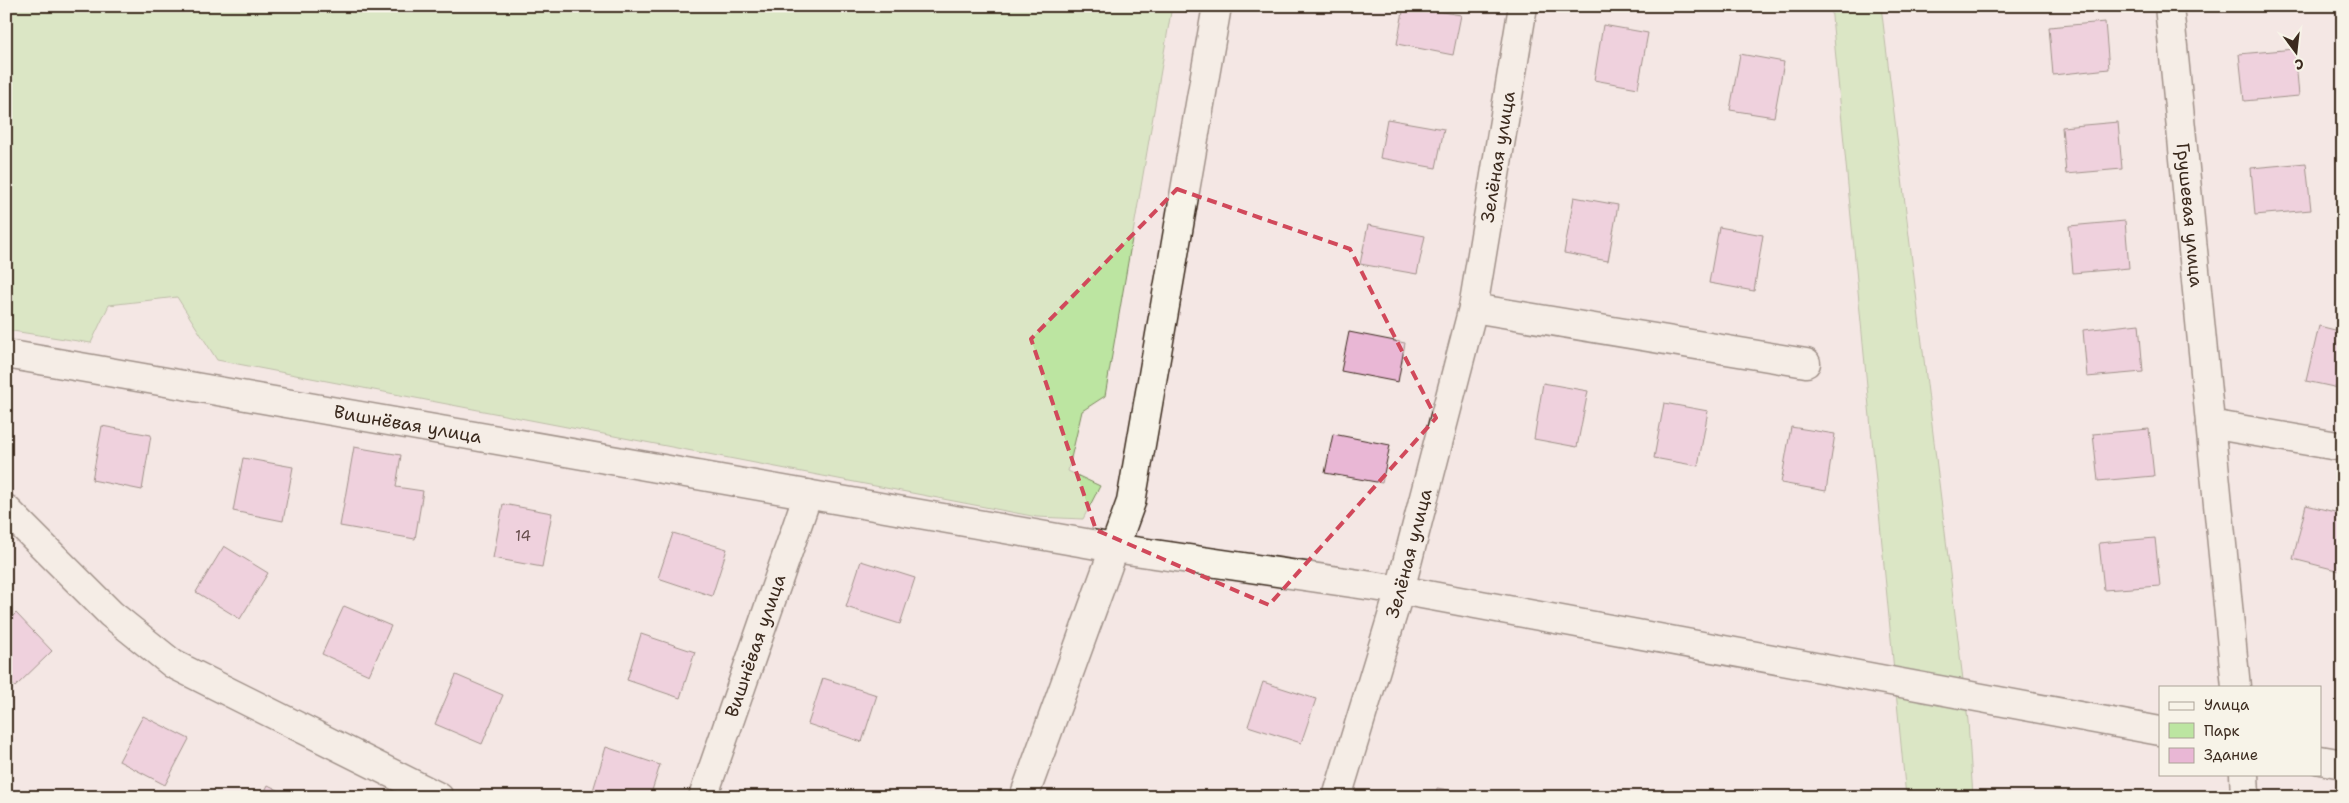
<svg xmlns="http://www.w3.org/2000/svg" width="2349" height="803" font-family="'Shantell Sans',sans-serif">
<style>
.green{fill:#bce5a1;stroke:#7c8860}
.building{fill:#e9b7d5;stroke:#3b2a1e}
.lines{fill:none;stroke-linecap:round;stroke-linejoin:round}
.minor-casing{stroke:#3b2a1e;stroke-width:31}
.minor{stroke:#f7f3e8;stroke-width:28}
.marked{fill:none;stroke:#d1495b;stroke-width:4;stroke-dasharray:10 6;stroke-linejoin:round}
.labels{text-anchor:middle;stroke-width:4;stroke-linejoin:round;paint-order:stroke}
.number-label{font-size:15px;fill:#664d4c}
.street-label{font-size:18px;fill:#3b2a1e;stroke:#f7f3e8}
</style>
<rect width="100%" height="100%" fill="#f4e7e4"/>
<filter id="ink" filterUnits="userSpaceOnUse"><feTurbulence type="fractalNoise" baseFrequency=".02" numOctaves="2"/><feDisplacementMap in="SourceGraphic" scale="10" xChannelSelector="R" yChannelSelector="G"/><feConvolveMatrix kernelMatrix="1 2 1 2 8 2 1 2 1" color-interpolation-filters="sRGB"/></filter>
<g filter="url(#ink)">
<g class="green">
<path d="M6,6H1172L1105,396L1082,411L1068,471L1100,486L1083,519L1037,517L217,360L177,297L109,305L91,343L6,330Z"/>
<path d="M1831,6H1881L1968,721L1973,797H1906Z"/>
</g>
<g class="building">
<path d="M1404,6L1461,15L1453,55L1397,44Z"/>
<path d="M2105,22L2109,69L2053,75L2049,27Z"/>
<path d="M1603,25L1648,33L1638,88L1594,80Z"/>
<path d="M2295,49L2299,96L2244,101L2239,54Z"/>
<path d="M1740,54L1784,62L1774,117L1730,110Z"/>
<path d="M1387,119L1444,129L1436,168L1380,158Z"/>
<path d="M2118,122L2122,169L2066,174L2062,127Z"/>
<path d="M2306,163L2311,210L2255,215L2251,168Z"/>
<path d="M1574,197L1618,205L1608,261L1564,253Z"/>
<path d="M2125,221L2129,268L2073,273L2069,226Z"/>
<path d="M1368,225L1425,236L1417,274L1360,264Z"/>
<path d="M1719,227L1763,235L1754,291L1709,283Z"/>
<path d="M2139,324L2143,372L2087,377L2083,330Z"/>
<path d="M2319,326L2343,332V389L2306,381Z"/>
<path d="M1349,332L1405,343L1398,382L1341,371Z"/>
<path d="M1543,383L1588,391L1577,447L1534,439Z"/>
<path d="M1664,403L1708,411L1698,466L1654,458Z"/>
<path d="M102,426L151,435L142,490L92,480Z"/>
<path d="M1791,427L1835,434L1826,491L1781,483Z"/>
<path d="M2149,429L2154,476L2098,481L2093,434Z"/>
<path d="M1333,434L1390,445L1382,483L1325,473Z"/>
<path d="M354,447L401,455L396,487L423,491L415,539L340,526Z"/>
<path d="M243,458L293,467L283,521L233,511Z"/>
<path d="M503,504L552,513L542,567L493,558Z"/>
<path d="M2306,505L2343,514V561L2340,571L2293,559Z"/>
<path d="M673,533L727,549L712,596L658,578Z"/>
<path d="M2155,538L2160,586L2104,590L2099,543Z"/>
<path d="M224,546L268,573L240,619L196,592Z"/>
<path d="M861,561L915,578L900,624L846,607Z"/>
<path d="M344,606L391,626L369,675L322,654Z"/>
<path d="M16,613L52,651L15,687L6,678V623Z"/>
<path d="M641,634L695,652L680,698L627,680Z"/>
<path d="M456,675L503,695L482,744L435,724Z"/>
<path d="M823,678L877,695L862,742L808,724Z"/>
<path d="M1263,682L1316,699L1301,743L1248,726Z"/>
<path d="M143,716L189,739L165,785L119,761Z"/>
<path d="M606,747L660,765L650,797H601L592,794Z"/>
<path d="M268,785L292,797H262Z"/>
<path d="M1437,788L1482,796L1436,797Z"/>
</g>
<g class="lines">
<defs>
<g id="minor">
<path id="s1" d="M2169,6L2236,687"/>
<path d="M1473,308L1806,363"/>
<path id="s2" d="M6,354L1114,548L1400,590L2160,731"/>
<path d="M2210,424L2343,447"/>
<path d="M6,509L111,614L173,664L439,797"/>
<path d="M2320,760L2343,764"/>
<path d="M2244,774L2245,797"/>
<path id="s3" d="M703,797L808,494"/>
<path d="M1024,797L1131,502L1217,6"/>
<path id="s4" d="M1337,797L1400,590L1473,308L1523,6"/>
</g>
</defs>
<use href="#minor" class="minor-casing"/>
<use href="#minor" class="minor"/>
</g>
</g>
<path d="M0 0H2349V803H0ZM1177,189L1350,249L1436,418L1269,605L1096,530L1031,339Z" fill="#f4e7e4" fill-opacity=".55" fill-rule="evenodd"/>
<path class="marked" d="M1177,189L1350,249L1436,418L1269,605L1096,530L1031,339Z"/>
<g class="labels">
<g class="number-label">
<text x="523" y="541">14</text>
</g>
<g class="street-label">
<text dy="6" stroke="none"><textPath href="#s4" startOffset="661">Зелёная улица</textPath></text>
<text dy="6" stroke="none"><textPath href="#s1" startOffset="210">Грушевая улица</textPath></text>
<text dy="6" stroke="none"><textPath href="#s2" startOffset="408">Вишнёвая улица</textPath></text>
<text dy="6" stroke="none"><textPath href="#s4" startOffset="254">Зелёная улица</textPath></text>
<text dy="6" stroke="none"><textPath href="#s3" startOffset="160">Вишнёвая улица</textPath></text>
</g>
</g>
<rect width="2349" height="803" fill="none" stroke="#f7f3e8" stroke-width="25"/>
<rect x="12" y="12" width="2324" height="778" fill="none" stroke="#3b2a1e" stroke-width="2" filter="url(#ink)"/>
<rect x="2159" y="686" width="162" height="90" fill="#f7f3e8" stroke="#aca397"/>
<rect x="2169" y="702" width="25" height="8" fill="#f7f3e8" stroke="#aca397"/>
<text x="2204" y="710" font-size="15" fill="#3b2a1e">Улица</text>
<rect x="2169" y="723" width="25" height="15" fill="#bce5a1" stroke="#aca397"/>
<text x="2204" y="736" font-size="15" fill="#3b2a1e">Парк</text>
<rect x="2169" y="748" width="25" height="15" fill="#e9b7d5" stroke="#aca397"/>
<text x="2204" y="760" font-size="15" fill="#3b2a1e">Здание</text>
<g transform="translate(2296 52) rotate(165)" stroke="#f7f3e8" stroke-width="4" paint-order="stroke">
<path d="M0-4L9 19L0 12L-9 19Z" fill="#3b2a1e"/>
<text y="-8" font-size="14" font-weight="bold" text-anchor="middle" fill="#3b2a1e">С</text>
</g>
</svg>
